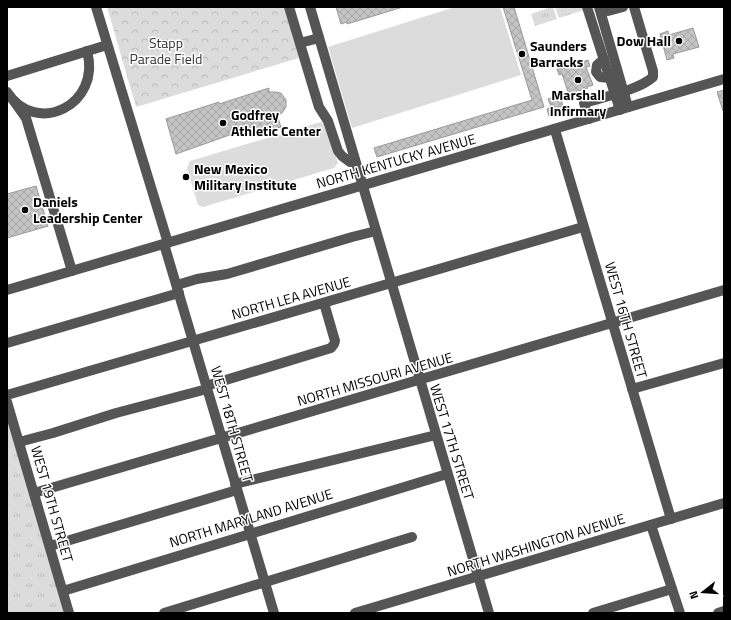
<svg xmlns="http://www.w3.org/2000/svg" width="731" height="620" font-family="'Titillium Web',sans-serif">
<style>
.grass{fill:url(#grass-tufts)}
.forest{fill:url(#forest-crowns)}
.pitch{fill:#dcdcdc}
.building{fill:url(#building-cross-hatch);stroke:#999}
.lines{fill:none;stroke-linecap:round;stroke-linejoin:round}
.minor{stroke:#555;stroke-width:10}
.poi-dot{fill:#000;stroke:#fff;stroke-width:1.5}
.labels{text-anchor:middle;stroke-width:3;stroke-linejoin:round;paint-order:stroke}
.poi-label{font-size:14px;font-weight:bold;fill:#000;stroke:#fff;text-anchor:start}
.park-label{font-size:14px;fill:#333;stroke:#fff}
.street-label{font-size:14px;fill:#000;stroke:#fff}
</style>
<defs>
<pattern id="grass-tufts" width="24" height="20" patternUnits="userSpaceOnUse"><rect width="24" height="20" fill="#dcdcdc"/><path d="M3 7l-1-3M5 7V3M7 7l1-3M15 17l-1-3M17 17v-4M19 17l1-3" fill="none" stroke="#bbb"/></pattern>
<pattern id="forest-crowns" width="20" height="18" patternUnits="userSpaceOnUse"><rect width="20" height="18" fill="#dcdcdc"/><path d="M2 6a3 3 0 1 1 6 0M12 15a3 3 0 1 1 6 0" fill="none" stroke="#bbb"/></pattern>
<pattern id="building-cross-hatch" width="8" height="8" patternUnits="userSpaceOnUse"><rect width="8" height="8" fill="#c4c4c4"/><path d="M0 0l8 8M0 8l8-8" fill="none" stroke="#a7a7a7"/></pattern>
</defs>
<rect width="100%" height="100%" fill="#fff"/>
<g class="grass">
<path d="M551,7H553L557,19L535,26L531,14Z"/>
<path d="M555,7H583L584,10L559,18Z"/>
<path d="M7,402L69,613H7Z"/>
</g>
<path class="forest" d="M107,7H284L299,58L136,107Z"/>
<g class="pitch">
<path d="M455,7H500L521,75L352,128L328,47Z"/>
<path d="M321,122L326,125L338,163L334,168L203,207L198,205L187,168L190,161Z"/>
</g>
<g class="building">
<path d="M336,7H403L347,24V22L341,24Z"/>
<path d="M503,7H514L544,107L377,157L374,148L532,100Z"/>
<path d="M693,28L699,47L673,54L674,58L667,60L660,34L668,31L669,35Z"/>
<path d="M578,60L579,63L588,60L590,66L586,67L593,85L587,87L588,88L574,92L573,91L568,92L562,74L559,75L557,69L567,66L566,64Z"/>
<path d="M269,88V92H275L281,93L286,100V107L282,113L277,115L281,127L258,134L255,126L176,154L166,119L219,102V104Z"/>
<path d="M724,90V110L723,111L717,92Z"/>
<path d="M560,96L563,106L551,109L553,115L549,116L547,109L551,107L548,99Z"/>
<path d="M36,186L48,226L7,238V194Z"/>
</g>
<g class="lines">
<g class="minor">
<path d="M96,7L168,243"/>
<path d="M289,7L319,107L328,121L338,151L342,156L350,162L355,161"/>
<path d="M310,7L489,613"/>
<path d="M587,7L620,110"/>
<path d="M599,7L628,107"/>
<path d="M607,7L608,11L623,7"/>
<path d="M300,43L319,38"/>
<path d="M604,59L597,65L596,72L600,77L610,78"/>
<path d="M7,76L107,45"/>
<path d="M7,92C36,137 102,105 87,51"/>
<path d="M14,101L26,118L72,271"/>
<path d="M589,119L584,103C603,97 639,90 653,77V71L634,7"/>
<path d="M555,130L671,519"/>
<path d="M164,244L274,613"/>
<path d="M177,285L197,279L227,274L352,237L376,231"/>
<path d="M7,290L724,79"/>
<path d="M7,343L179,293"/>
<path d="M206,386L331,348L334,344L335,341L324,303"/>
<path d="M632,389L724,363"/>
<path d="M7,395L583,227"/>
<path d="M7,402L69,613"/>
<path d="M19,442L53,433L116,413L207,389"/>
<path d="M235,484L436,435"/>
<path d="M34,493L724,290"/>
<path d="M651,525L680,613"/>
<path d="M50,546L237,490"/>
<path d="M63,591L447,474"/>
<path d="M164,613L412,537"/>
<path d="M355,613L724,503"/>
<path d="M593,613L672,589"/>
<path d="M718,613L724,611"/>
</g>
</g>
<g class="poi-dot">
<circle cx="679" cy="41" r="4"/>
<circle cx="522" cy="54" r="4"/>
<circle cx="578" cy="80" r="4"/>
<circle cx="223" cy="123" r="4"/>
<circle cx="186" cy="177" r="4"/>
<circle cx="25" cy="210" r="4"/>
</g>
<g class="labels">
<g class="poi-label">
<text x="671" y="46" text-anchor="end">Dow Hall</text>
<text x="530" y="51">Saunders<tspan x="530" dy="16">Barracks</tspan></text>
<text x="578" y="100" text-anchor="middle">Marshall<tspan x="578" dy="16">Infirmary</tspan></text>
<text x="231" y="120">Godfrey<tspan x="231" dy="16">Athletic Center</tspan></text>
<text x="194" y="174">New Mexico<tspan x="194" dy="16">Military Institute</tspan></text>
<text x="33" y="207">Daniels<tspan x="33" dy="16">Leadership Center</tspan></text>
</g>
<g class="park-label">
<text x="166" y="48">Stapp<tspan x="166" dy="16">Parade Field</tspan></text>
</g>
<g class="street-label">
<text transform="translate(396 161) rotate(-16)" y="5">NORTH KENTUCKY AVENUE</text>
<text transform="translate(291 298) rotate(-16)" y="5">NORTH LEA AVENUE</text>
<text transform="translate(626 320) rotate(74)" y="5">WEST 16TH STREET</text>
<text transform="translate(375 379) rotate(-16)" y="5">NORTH MISSOURI AVENUE</text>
<text transform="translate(232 424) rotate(74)" y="5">WEST 18TH STREET</text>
<text transform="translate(452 442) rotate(73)" y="5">WEST 17TH STREET</text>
<text transform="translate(52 504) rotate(74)" y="5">WEST 19TH STREET</text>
<text transform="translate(251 518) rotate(-17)" y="5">NORTH MARYLAND AVENUE</text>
<text transform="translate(536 545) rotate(-17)" y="5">NORTH WASHINGTON AVENUE</text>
</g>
</g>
<rect width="731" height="620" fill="none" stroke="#000000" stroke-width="16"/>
<g transform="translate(703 592) rotate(253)" stroke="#ffffff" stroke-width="3" paint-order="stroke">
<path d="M0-3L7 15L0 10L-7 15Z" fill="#000000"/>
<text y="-6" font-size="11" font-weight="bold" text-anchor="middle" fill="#000000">N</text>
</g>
</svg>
